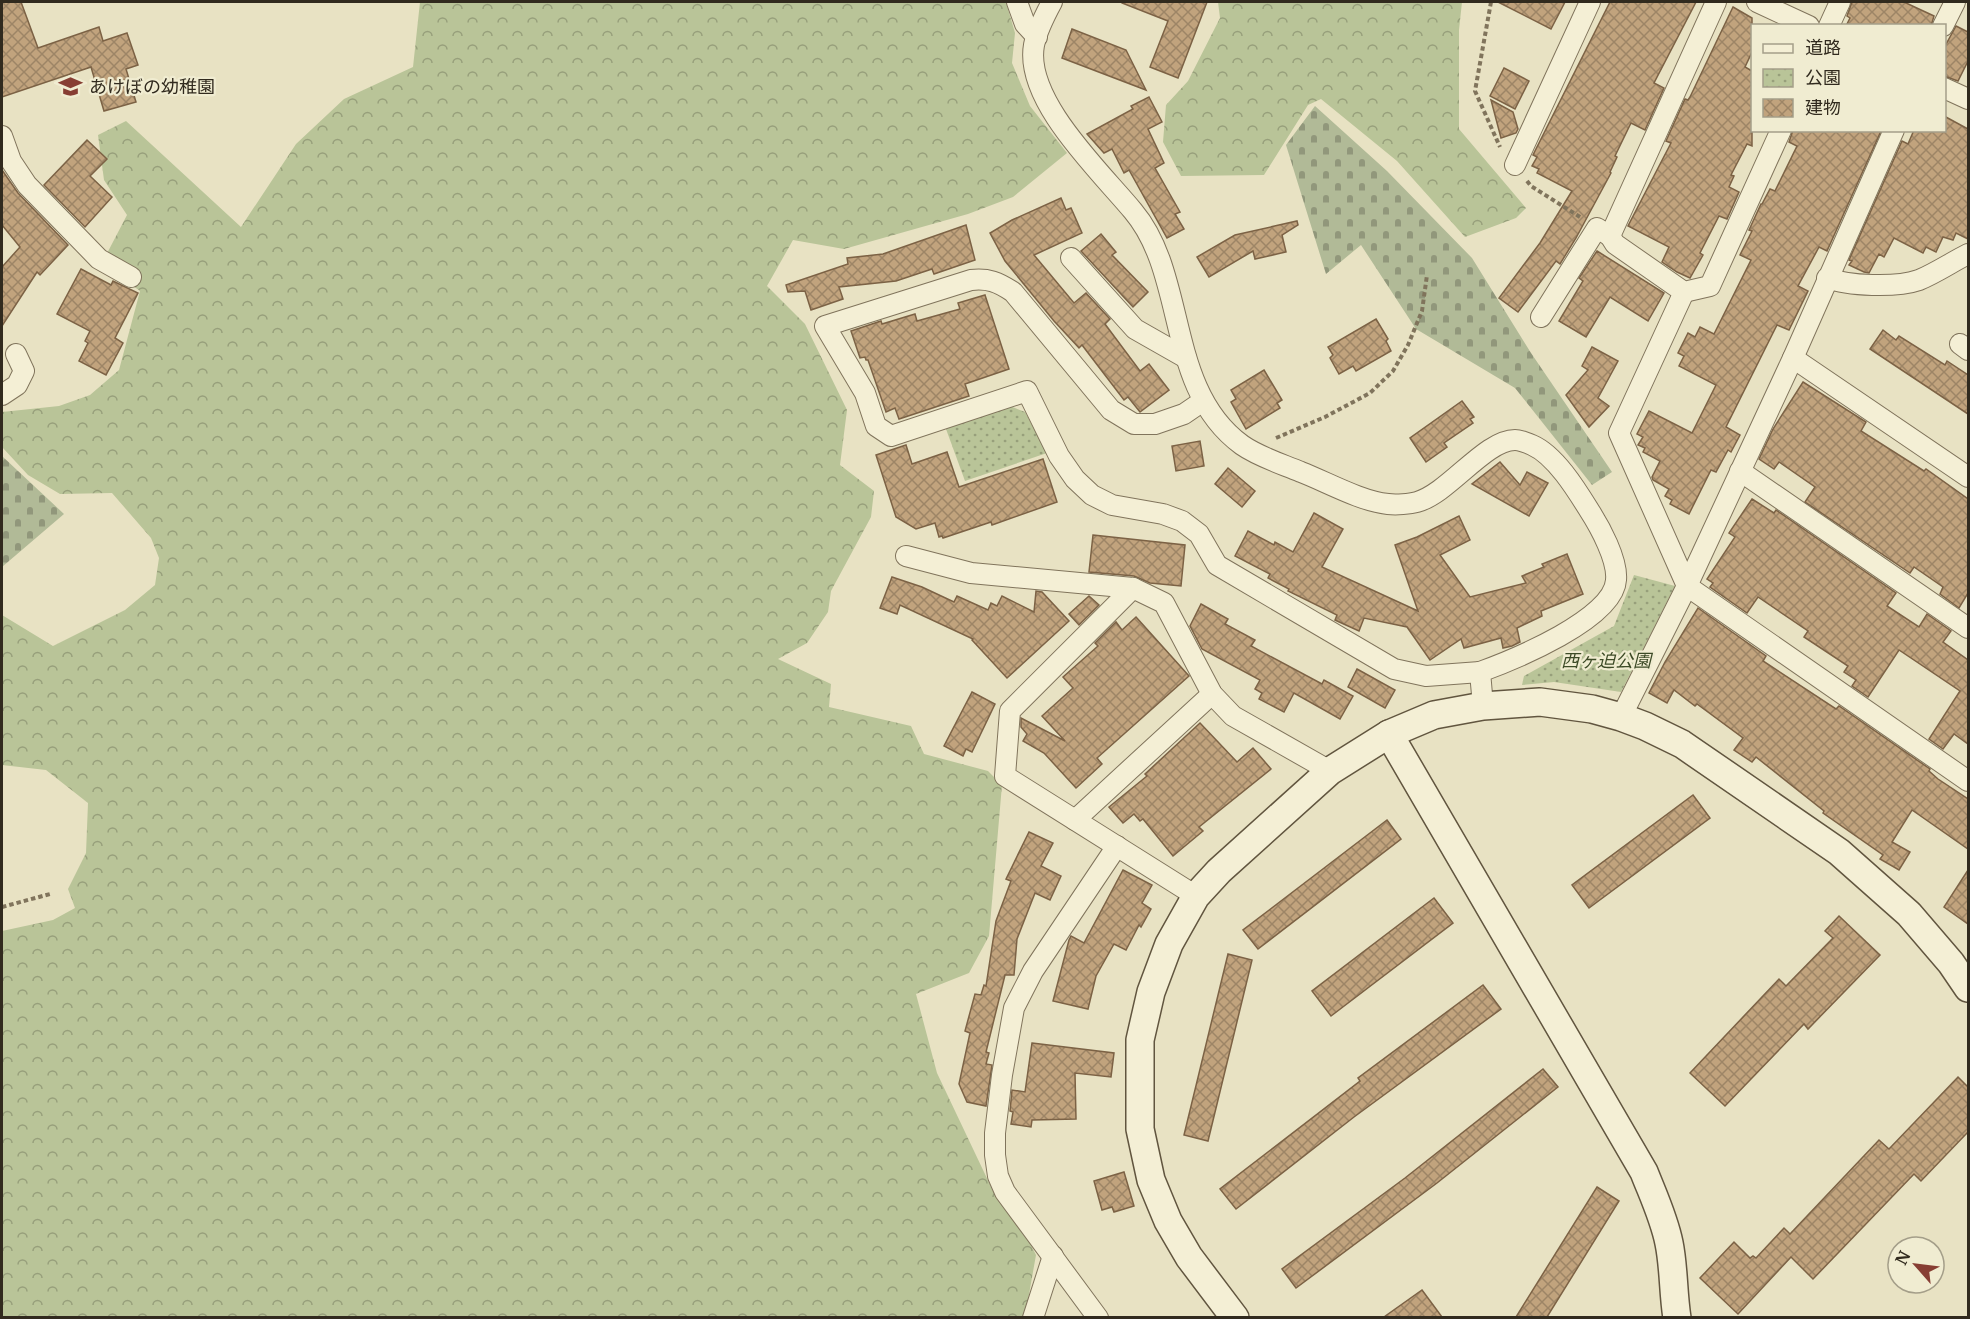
<svg xmlns="http://www.w3.org/2000/svg" width="1970" height="1319" font-family="Merriweather,'Noto Sans JP',serif">
<style>
.forest{fill:url(#forest-crowns)}
.cemetery{fill:url(#cemetery-stones)}
.park{fill:url(#park-dots)}
.building{fill:url(#building-cross-hatch);stroke:#7c6245;stroke-width:1.5}
.lines{fill:none;stroke-linecap:round;stroke-linejoin:round}
.street-casing{stroke:#80745c;stroke-width:22}
.secondary-casing{stroke:#61553f;stroke-width:30}
.path{stroke:#80745c;stroke-width:4;stroke-dasharray:4.5 3;stroke-linecap:butt}
.street{stroke:#f4efd5;stroke-width:20}
.secondary{stroke:#f4efd5;stroke-width:27}
.labels{text-anchor:middle;stroke-width:4.5;stroke-linejoin:round;paint-order:stroke}
.poi-label{font-size:18px;fill:#312a1e;stroke:#f0ecd1;text-anchor:start}
.park-label{font-size:18px;font-style:italic;fill:#3d4b27;stroke:#f0ecd1}
</style>
<defs>
<pattern id="forest-crowns" width="20" height="18" patternUnits="userSpaceOnUse" patternTransform="scale(1.5)"><rect width="20" height="18" fill="#b9c498"/><path d="M2 6a3 3 0 1 1 6 0M12 15a3 3 0 1 1 6 0" fill="none" stroke="#979f7b"/></pattern>
<pattern id="cemetery-stones" width="16" height="16" patternUnits="userSpaceOnUse" patternTransform="scale(1.5)"><rect width="16" height="16" fill="#b1ba97"/><path d="M2 7V4a2 2 0 0 1 4 0v3zM10 15v-3a2 2 0 0 1 4 0v3z" fill="#91977b"/></pattern>
<pattern id="park-dots" width="8" height="8" patternUnits="userSpaceOnUse" patternTransform="scale(1.5)"><rect width="8" height="8" fill="#b9c498"/><path d="M2 2h.1M6 6h.1" fill="none" stroke="#979f7b" stroke-width="1.8" stroke-linecap="round"/></pattern>
<pattern id="building-cross-hatch" width="8" height="8" patternUnits="userSpaceOnUse" patternTransform="scale(1.5)"><rect width="8" height="8" fill="#c1a37d"/><path d="M0 0l8 8M0 8l8-8" fill="none" stroke="#9d8566"/></pattern>
</defs>
<rect width="100%" height="100%" fill="#e8e2c3"/>
<g class="forest">
<path d="M420,2H1006L1015,33L1012,63L1030,106L1067,153L1013,197L968,214L844,249L793,240L767,286L805,324L847,410L840,465L874,491L871,517L831,591L828,612L807,643L778,659L831,684L829,707L911,726L924,754L988,771L1002,785L989,936L969,973L916,994L937,1073L993,1191L1029,1241L1036,1255L1025,1317H2V931L53,920L75,908L68,889L86,853L88,803L46,770L2,765V615L53,646L125,610L155,585L159,558L151,538L112,493L60,494L28,475L2,447V412L59,406L90,395L119,370L140,291L102,263L127,215L104,180L98,135L126,121L241,227L296,144L344,99L413,67Z"/>
<path d="M1218,2H1462L1459,30V129L1526,208L1516,218L1465,237L1397,161L1321,99L1308,105L1264,175L1181,176L1163,142L1166,105L1188,81L1220,18Z"/>
</g>
<g class="cemetery">
<path d="M1315,106L1387,171L1472,258L1531,353L1612,472L1592,485L1515,388L1416,329L1361,245L1326,274L1286,145Z"/>
<path d="M2,456L64,514L2,567Z"/>
</g>
<g class="park">
<path d="M1010,406L1025,412L1047,453L965,481L946,429Z"/>
<path d="M1634,575L1675,586L1621,692L1554,682L1522,685L1524,676L1614,626Z"/>
</g>
<g class="building">
<path d="M2,2H21L38,48L99,27L103,41L127,33L138,65L126,69L136,102L104,111L91,67L2,97Z"/>
<path d="M1122,2H1207L1178,78L1150,67L1168,21L1122,3Z"/>
<path d="M1498,2H1565L1551,29Z"/>
<path d="M1610,2H1696L1654,83L1664,88L1645,130L1631,123L1615,156L1617,157L1610,172L1611,173L1576,238L1560,264L1556,261L1518,312L1499,298L1540,243L1572,191L1537,173L1539,169L1532,166L1537,157L1533,155Z"/>
<path d="M1852,2H1904L1934,16L1931,26H1846L1850,18L1847,16Z"/>
<path d="M1733,7L1752,18V52L1745,67L1752,71V146L1747,144L1731,175L1734,176L1729,187L1739,192L1727,219L1719,216L1700,253L1703,255L1690,278L1677,272L1662,262L1669,247L1628,226L1671,143L1666,141L1685,99L1688,100L1690,97Z"/>
<path d="M1956,26L1968,32V61L1958,81L1944,76V48Z"/>
<path d="M1072,29L1126,50L1146,90L1062,58Z"/>
<path d="M1504,68L1529,81L1515,109L1490,96Z"/>
<path d="M1149,97L1162,122L1148,129L1164,163L1155,168L1180,212L1175,214L1184,229L1167,238L1129,170L1124,173L1112,149L1104,153L1087,134L1133,109L1131,106Z"/>
<path d="M1491,100L1513,112L1518,129L1516,133L1501,138Z"/>
<path d="M1944,116L1968,129V239L1956,233L1953,240L1943,237L1936,252L1926,247L1923,253L1894,238L1884,257L1879,254L1869,273L1864,272L1849,265L1852,261L1849,260L1902,141L1908,144L1914,130H1944Z"/>
<path d="M1793,130L1881,131L1827,251L1819,247L1798,286L1808,291L1789,330L1777,325L1726,427L1740,435L1731,452L1728,450L1716,472L1711,470L1689,514L1670,504L1672,500L1665,496L1669,489L1653,480L1652,477L1660,461L1643,452L1645,448L1638,445L1643,437L1637,434L1649,411L1692,433L1716,385L1679,366L1684,356L1678,353L1688,333L1695,337L1700,327L1714,334L1751,260L1740,255L1752,231L1749,230L1761,204H1762L1770,189L1775,191L1797,146L1789,142Z"/>
<path d="M87,140L107,159L90,176L112,197L85,227L44,185Z"/>
<path d="M2,170L18,193L68,245L40,275L37,272L2,326V267L20,247L2,225Z"/>
<path d="M1061,198L1066,210L1071,208L1082,233L1034,255L1074,303L1086,293L1110,319L1105,324L1140,371L1149,364L1169,390L1140,412L1128,397L1124,400L1082,345L1079,348L1054,321L1005,261L990,233L1012,220Z"/>
<path d="M1297,221L1298,225L1282,235L1286,252L1255,259L1253,251L1209,277L1197,257L1235,235Z"/>
<path d="M966,225L975,260L934,274L932,269L896,281L839,287L843,299L811,310L805,291L788,292L786,285L848,264L847,258L883,254Z"/>
<path d="M1101,234L1116,252L1112,255L1148,292L1133,307L1081,251Z"/>
<path d="M1597,251L1664,293L1648,321L1610,297L1586,337L1559,321L1583,281L1579,278Z"/>
<path d="M81,269L111,285L113,281L138,293L115,338L123,343L106,375L79,361L88,343L85,341L90,331L57,314Z"/>
<path d="M985,295L1009,369L965,384L969,396L899,419L895,408L886,412L868,360H866L865,357L860,358L851,331L881,321L882,324L915,314L917,321L960,309L958,303Z"/>
<path d="M1376,319L1388,339L1386,341L1391,351L1356,371L1353,366L1339,374L1330,358L1333,355L1328,347Z"/>
<path d="M1883,330L1896,340L1899,336L1945,365L1947,361L1968,375V414L1870,349Z"/>
<path d="M1592,347L1618,361L1598,398L1609,406L1589,427L1566,395L1588,370L1582,366Z"/>
<path d="M1264,370L1282,400L1277,403L1280,408L1246,429L1231,402L1236,399L1231,390Z"/>
<path d="M1803,382L1866,422L1861,431L1924,471L1926,469L1968,499V593L1959,608L1940,594L1943,587L1914,567L1910,573L1805,502L1815,487L1779,462L1774,469L1759,459L1773,429Z"/>
<path d="M1462,401L1474,417L1470,419L1473,423L1444,443L1447,447L1426,462L1410,438Z"/>
<path d="M1200,441L1204,466L1176,471L1172,446Z"/>
<path d="M906,445L912,464L947,452L959,487L1043,459L1057,502L992,525L991,522L943,538L942,536L939,537L935,523L916,529L896,517L876,455Z"/>
<path d="M1500,462L1520,485L1527,472L1548,483L1529,516L1472,484Z"/>
<path d="M1228,468L1255,491L1242,507L1215,484Z"/>
<path d="M1752,499L1774,513L1776,510L1896,593L1887,606L1919,627L1927,614L1951,631L1943,642L1968,660V744L1954,734L1943,749L1929,739L1960,691L1899,650L1868,697L1852,686L1856,680L1844,672L1848,666L1804,637L1808,631L1758,597L1747,613L1710,587L1713,583L1707,579L1735,537L1729,533Z"/>
<path d="M1314,513L1343,529L1322,567L1418,611L1395,545L1417,537L1459,516L1470,540L1440,555L1470,597L1526,583L1522,576L1544,567L1542,564L1567,554L1583,594L1541,611L1542,616L1517,628L1520,642L1512,646L1503,648L1501,638L1464,648L1461,639L1430,660L1407,627L1364,618L1359,631L1335,620L1337,615L1288,591L1289,589L1268,578L1270,574L1235,556L1248,531L1274,545L1275,542L1293,552Z"/>
<path d="M1093,535L1185,545L1181,586L1150,583L1134,576L1089,572Z"/>
<path d="M892,577L922,587L954,602L957,596L988,610L991,603L997,606L1002,596L1034,612L1036,591L1042,592L1069,621L1007,678L972,640L973,639L900,605L897,614L880,608Z"/>
<path d="M1089,596L1099,605L1079,625L1069,614Z"/>
<path d="M1201,604L1228,619L1225,624L1255,640L1251,646L1322,684L1324,680L1353,696L1340,719L1294,693L1284,712L1259,699L1262,693L1255,689L1260,680L1202,649L1190,626Z"/>
<path d="M1698,608L1766,656L1763,661L1836,709L1839,706L1930,769L1929,771L1938,779L1968,799V849L1912,810L1892,842L1910,852L1899,870L1880,859L1883,855L1823,813L1824,811L1756,757L1752,762L1734,750L1743,738L1697,704L1695,706L1674,690L1667,703L1649,693L1665,662Z"/>
<path d="M1136,617L1189,676L1097,758L1102,764L1076,788L1044,753L1023,741L1027,734L1021,727V718L1065,741L1042,716L1073,688L1063,677L1098,646L1095,643L1116,622L1122,630Z"/>
<path d="M1357,669L1395,690L1385,708L1348,687Z"/>
<path d="M972,692L995,704L972,752L966,749L963,756L944,746Z"/>
<path d="M1200,723L1237,762L1253,748L1271,769L1199,827L1203,831L1173,856L1143,819L1140,821L1134,814L1123,823L1109,807L1147,776L1145,774Z"/>
<path d="M1693,795L1710,818L1589,908L1572,885Z"/>
<path d="M1387,820L1401,839L1258,949L1243,930Z"/>
<path d="M1029,832L1053,843L1041,866L1061,876L1050,900L1035,893L1017,939L1014,975H1005L986,1052L989,1053L986,1064L992,1065L986,1106L967,1102L959,1084L970,1033L965,1031L975,994L981,995L984,985L986,986L996,921L1011,881L1006,879Z"/>
<path d="M1123,870L1152,885L1142,903L1151,909L1141,927L1139,925L1126,950L1114,944L1096,976L1088,1009L1053,1001L1069,940L1071,936L1084,943Z"/>
<path d="M1968,870V924L1944,907Z"/>
<path d="M1434,898L1453,923L1331,1016L1312,991Z"/>
<path d="M1839,916L1880,955L1808,1029L1804,1024L1725,1106L1690,1073L1779,979L1786,986L1833,938L1825,931Z"/>
<path d="M1228,954L1252,960L1208,1141L1184,1135Z"/>
<path d="M1483,985L1501,1009L1354,1117L1236,1209L1220,1189L1360,1081L1358,1078Z"/>
<path d="M1032,1043L1114,1053L1111,1077L1075,1073L1076,1119L1032,1120L1031,1127L1011,1124L1013,1112L1010,1111L1012,1090L1025,1092Z"/>
<path d="M1543,1069L1558,1087L1437,1183L1296,1288L1282,1269L1405,1178Z"/>
<path d="M1958,1077L1968,1087V1132L1921,1181L1914,1174L1813,1279L1791,1257L1738,1314L1700,1278L1734,1242L1750,1258L1753,1256L1756,1258L1784,1228L1790,1234L1879,1140L1889,1149Z"/>
<path d="M1124,1172L1134,1206L1114,1212L1112,1207L1102,1210L1094,1181Z"/>
<path d="M1597,1187L1619,1201L1547,1317H1516Z"/>
<path d="M1422,1290L1442,1317H1384Z"/>
</g>
<g class="lines">
<defs>
<g id="street">
<path d="M1017,2L1025,24L1037,37"/>
<path d="M1052,2C1045,15 1037,30 1034,45C1024,100 1100,171 1133,211C1188,276 1165,389 1242,445C1259,457 1282,464 1301,472C1327,482 1360,501 1388,504C1396,505 1410,504 1417,502C1449,493 1485,440 1515,440C1519,440 1528,443 1532,445C1555,455 1576,489 1589,510C1600,527 1618,560 1616,580C1614,619 1513,660 1480,672L1483,706"/>
<path d="M1716,2L1610,236L1615,244L1684,292L1710,286L1781,130"/>
<path d="M1757,2L1809,26"/>
<path d="M1829,26L1840,2"/>
<path d="M1943,26L1955,2"/>
<path d="M1944,88L1968,99"/>
<path d="M2,136L11,161L27,185L99,259L131,277"/>
<path d="M1515,165L1590,2"/>
<path d="M1071,258L1135,329L1186,358"/>
<path d="M1827,278C1848,286 1896,288 1919,280C1936,273 1952,262 1968,254"/>
<path d="M1684,292L1619,433L1687,586L1968,781"/>
<path d="M1541,317L1597,228L1610,236"/>
<path d="M1960,344L1968,350"/>
<path d="M1793,358L1968,477"/>
<path d="M2,395L17,385L24,371L16,354"/>
<path d="M1203,401L1184,414L1155,424H1134L1111,410L1013,292C998,282 988,278 971,280L825,326L865,393L876,426L891,436L1027,391L1059,456L1075,479L1092,495L1112,505L1163,514L1182,521L1199,534L1217,565L1394,669L1426,676L1480,672"/>
<path d="M1740,471L1968,628"/>
<path d="M906,556L971,573L1133,588"/>
<path d="M1621,717L1687,586L1793,358L1894,130"/>
<path d="M1075,820L1212,694"/>
<path d="M1196,896L1005,776L1010,711L1133,588L1164,603L1212,694L1233,716L1330,771"/>
<path d="M1033,1318L1053,1256"/>
<path d="M1098,1318L1005,1192L998,1176L995,1155V1133L1002,1075L1014,1008L1033,971L1117,846"/>
</g>
<g id="secondary">
<path d="M1389,734L1644,1172C1653,1195 1664,1218 1669,1243C1674,1267 1673,1293 1677,1318"/>
<path d="M1235,1318L1189,1257L1168,1221L1151,1180L1140,1129V1040L1151,992L1169,944L1196,896L1219,871L1330,771L1389,734L1434,715L1483,706L1540,702L1592,709L1621,717L1645,726L1682,744L1839,852L1909,914L1951,963L1968,988"/>
</g>
</defs>
<use href="#street" class="street-casing"/>
<use href="#secondary" class="secondary-casing"/>
<g class="path">
<path d="M1491,2L1475,91L1500,147"/>
<path d="M1527,181L1531,186L1580,217"/>
<path d="M1276,438L1325,417L1370,393L1393,371L1408,345L1422,311L1427,275"/>
<path d="M2,907L50,894"/>
</g>
<use href="#street" class="street"/>
<use href="#secondary" class="secondary"/>
</g>
<defs>
<symbol id="school-bare" viewBox="-9 -9 18 18"><path d="M0-5L7-2L0 1L-7-2ZM-4 1L0 2.5L4 1V4Q0 6-4 4Z" fill="#873e33" stroke="#f0ecd1" stroke-width="2.5" paint-order="stroke"/></symbol>
</defs>
<g fill-rule="evenodd">
<use href="#school-bare" x="54" y="70" width="33" height="33"/>
</g>
<g class="labels">
<g class="poi-label">
<text x="89" y="93">あけぼの幼稚園</text>
</g>
<g class="park-label">
<text x="1606" y="667">西ヶ迫公園</text>
</g>
</g>
<rect width="1970" height="1319" fill="none" stroke="#312a1e" stroke-width="6"/>
<rect x="1751" y="24" width="195" height="108" fill="#f0ecd1" stroke="#a49e89" stroke-width="1.5"/>
<rect x="1763" y="44" width="30" height="9" fill="#f4efd5" stroke="#a49e89" stroke-width="1.5"/>
<text x="1805" y="54" font-size="18" fill="#312a1e">道路</text>
<rect x="1763" y="69" width="30" height="18" fill="url(#park-dots)" stroke="#a49e89" stroke-width="1.5"/>
<text x="1805" y="84" font-size="18" fill="#312a1e">公園</text>
<rect x="1763" y="99" width="30" height="18" fill="url(#building-cross-hatch)" stroke="#a49e89" stroke-width="1.5"/>
<text x="1805" y="114" font-size="18" fill="#312a1e">建物</text>
<g transform="translate(1916 1265) rotate(298)"><circle r="28" fill="#f0ecd1" stroke="#a49e89" stroke-width="1.5"/>
<path d="M0-4.5L10 22L0 15L-10 22Z" fill="#873e33"/>
<text y="-9" font-size="16" font-weight="bold" text-anchor="middle" fill="#312a1e">N</text>
</g>
</svg>
